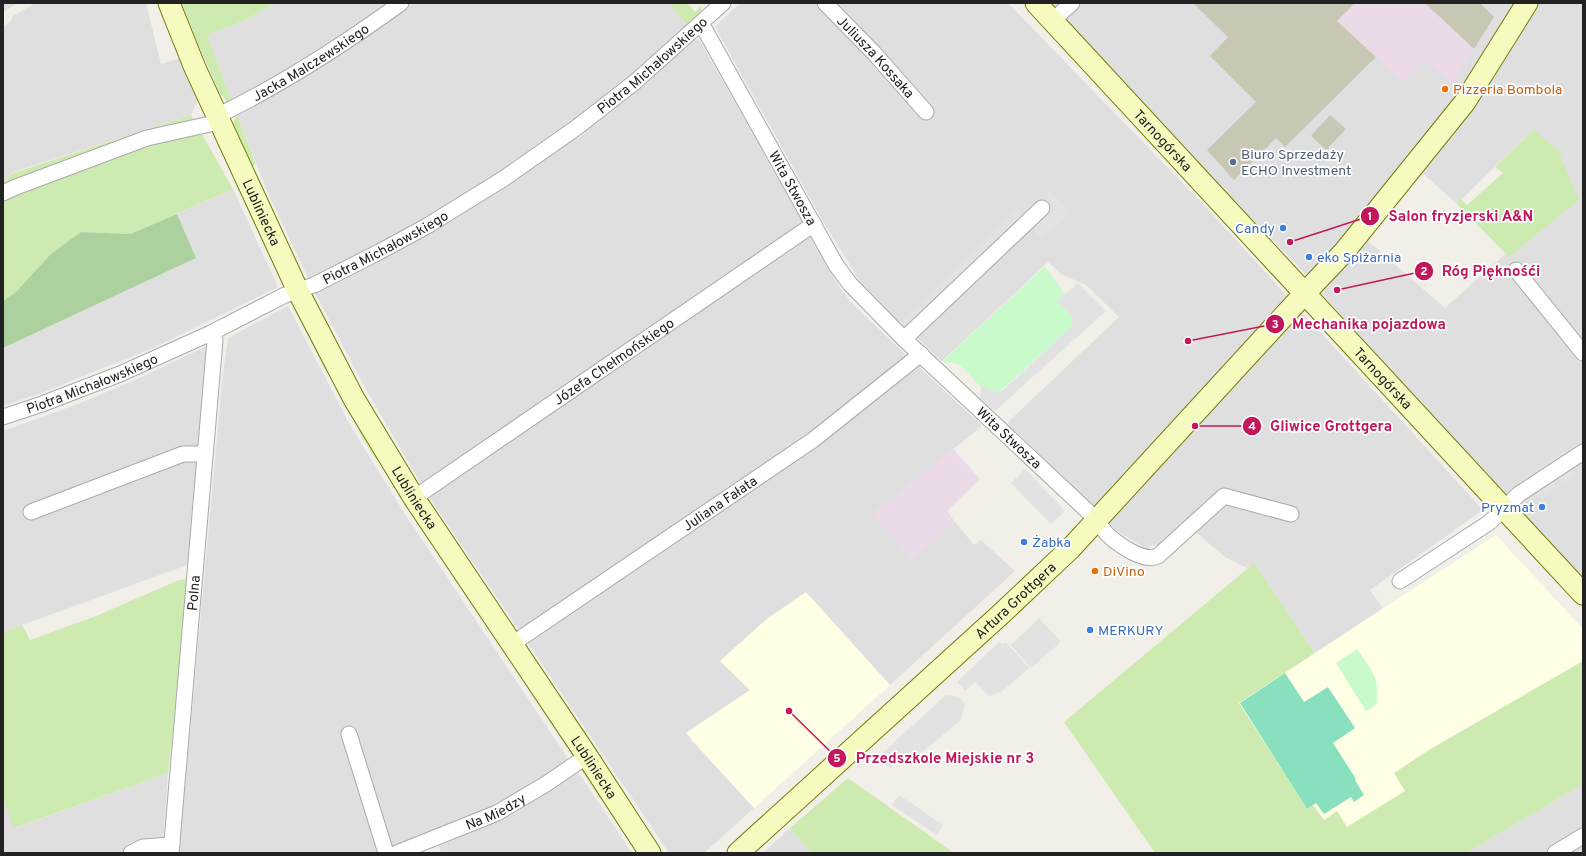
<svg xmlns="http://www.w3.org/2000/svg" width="1586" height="856" font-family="Overpass,sans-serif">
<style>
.residential{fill:#e0dfdf;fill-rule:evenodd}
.industrial{fill:#ebdbe8}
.education{fill:#ffffe5}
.construction{fill:#c7c7b4}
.grass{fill:#cdebb0}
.forest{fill:#add19e}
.park{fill:#c8facc}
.pitch{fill:#88e0be}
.parking{fill:#e2e2e2}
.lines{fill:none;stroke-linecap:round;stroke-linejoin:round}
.street-casing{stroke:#a9a9a9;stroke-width:17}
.secondary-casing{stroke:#707d05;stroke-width:23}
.street{stroke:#fff;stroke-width:15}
.secondary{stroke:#f7fabf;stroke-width:21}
.food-dot{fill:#e8710a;stroke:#fff;stroke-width:1.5}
.service-dot{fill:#5c6f8a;stroke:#fff;stroke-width:1.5}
.shop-dot{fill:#3f7fe0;stroke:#fff;stroke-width:1.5}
.labels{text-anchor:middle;stroke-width:3.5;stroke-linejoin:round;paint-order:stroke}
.street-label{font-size:14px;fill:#222;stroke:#fff}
.food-label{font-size:14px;fill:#c56008;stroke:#fff;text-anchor:start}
.service-label{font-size:14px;fill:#4e5e75;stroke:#fff;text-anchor:start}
.shop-label{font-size:14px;fill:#366cbe;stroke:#fff;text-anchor:start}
.leader{fill:none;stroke:#c2185b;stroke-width:1.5}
.callout-dot{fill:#c2185b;stroke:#fff;stroke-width:1.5}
.mark-label{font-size:12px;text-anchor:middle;font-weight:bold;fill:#fff}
.callout-label{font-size:15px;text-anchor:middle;font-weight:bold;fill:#c2185b;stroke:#fff;stroke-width:3.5;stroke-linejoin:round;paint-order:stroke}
</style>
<rect width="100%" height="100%" fill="#f2efe9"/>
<g class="residential">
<path d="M3,3H18L3,12Z"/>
<path d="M35,3H146L161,64L180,58L198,100L191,115L13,172L3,183V27L11,21L13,16Z"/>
<path d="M274,3H390L319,51L232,102L207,35L246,20Z"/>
<path d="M413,3H668L689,26L606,97L511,166L404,232L309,280L268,193L237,115L276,93Z"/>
<path d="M740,3H1008L1203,204L1483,510L1370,590L1383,608L1315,653L1254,564L1247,568L1225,557L1185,523L1161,545L1150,546L1149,551L1115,529L1008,424L1009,421L1119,317L1086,285L1061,274L1048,262L942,361L888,311L861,283L820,216L715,27Z"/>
<path d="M1039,3H1355L1337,21L1403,82L1423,59L1474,49L1425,3H1583V585L1495,488L1298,266ZM1524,138L1563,202L1445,308L1368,241L1418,169L1457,204Z"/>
<path d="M698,39L700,41L803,223L421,484L364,386L315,293L371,265L432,232L510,184L576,137L578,139L585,133L584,131L620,103L694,40Z"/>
<path d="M233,189L278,287L153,348L44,392L3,406V348L196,258L177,214Z"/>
<path d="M809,235L838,285L850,301L908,357L787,449L519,630L429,497Z"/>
<path d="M288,306L351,427L403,511L569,760L528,787L489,809L414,841L390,848L375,842L377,852L374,853H179L223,373L228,338Z"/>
<path d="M205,347L206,355L187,565L3,632V431L78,404L135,380Z"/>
<path d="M919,367L982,426L873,514L913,559L955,522L974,545L981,540L1015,571L890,685L806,593L768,618L720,661L750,690L690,739L754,808L704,853H669L527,642L741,498L828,438Z"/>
<path d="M578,772L632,853H441L439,846L506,816L534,800Z"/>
<path d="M168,773L162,853H3V798L15,828Z"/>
<path d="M1583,784V853H1466Z"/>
<path d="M790,828L812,853H763Z"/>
</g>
<g class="industrial">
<path d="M1355,3H1425L1474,49L1452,84L1423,59L1403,83L1337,21Z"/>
<path d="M953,449L980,479L947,511L955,522L913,560L873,514Z"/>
</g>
<g class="education">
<path d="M1496,535L1583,629V661L1429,750L1394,773L1406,791L1347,827L1324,820L1307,810L1238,703Z"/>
<path d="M806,592L890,685L754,808L686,733L750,690L720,661L768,618Z"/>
</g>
<g class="construction">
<path d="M1193,3H1355L1337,21L1376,57L1285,147L1276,138L1234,180L1207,150L1256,102L1210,56L1228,37Z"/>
<path d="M1425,3H1480L1494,17L1474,49Z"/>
<path d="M1330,115L1346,129L1326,150L1311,136Z"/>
</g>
<g class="grass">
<path d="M182,3H274L246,20L207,35L232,102L227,104L224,97L220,94L196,39Z"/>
<path d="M668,3H687L695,12L701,6L702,11L688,25Z"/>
<path d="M280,91L237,115L256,164L252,166L233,126V122L237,115L236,113Z"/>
<path d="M191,115L233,189L130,234L81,232L16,292L3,301V183L13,173Z"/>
<path d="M1533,130L1558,150L1579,200L1509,257L1457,204L1461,199L1467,205L1503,173L1495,167Z"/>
<path d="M300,310L331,369L326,372L296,312Z"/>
<path d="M363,427L381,457L376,460L358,430Z"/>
<path d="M1254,563L1315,653L1239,703L1307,809L1313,805L1324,820L1337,811L1347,827L1405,791L1394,773L1429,750L1583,661V784L1466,853H1155L1064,722Z"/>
<path d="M190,579L168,773L14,828L3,798V632L22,625L30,640L96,616L179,580Z"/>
<path d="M580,768H583L606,799L602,801Z"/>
<path d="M848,778L954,853H812L790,828Z"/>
</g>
<path class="forest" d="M177,214L196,258L3,348V301L16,292L51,254L81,232L130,234Z"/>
<g class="park">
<path d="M1045,266L1065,294L1057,301L1073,317L1072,326L999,392C994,391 986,389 981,386C969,378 962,358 945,363L943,361Z"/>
<path d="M1357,649C1365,661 1377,674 1377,688C1378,694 1376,698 1377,704L1366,711L1336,663Z"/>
</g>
<path class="pitch" d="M1285,673L1304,702L1328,687L1355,728L1333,743L1356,779L1355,780L1364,795L1354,802L1351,797L1324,814L1316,803L1307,809L1240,703Z"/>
<g class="parking">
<path d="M1050,191L1071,212L1042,239L1027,223L910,334L900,322L1018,208L1024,215Z"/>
<path d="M1078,283L1106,311L995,411L980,398L981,386L994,391L999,392L1002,391L1072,326L1073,317L1057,301Z"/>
<path d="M1567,448L1569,452L1519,484V480Z"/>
<path d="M1572,467L1576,475L1562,485L1557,476Z"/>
<path d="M1025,469L1065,511L1051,524L1011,483Z"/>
<path d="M1552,480L1557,488L1541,499L1535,491Z"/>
<path d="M1039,618L1061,642L1031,668L1011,645Z"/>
<path d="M999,642L1003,644L1006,642L1029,668L1000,693L993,694L990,697L975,682L965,691L957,682Z"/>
<path d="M946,695L959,697L965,704L961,720L909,763L905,758L902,757L890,768L879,756Z"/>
<path d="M899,795L943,825L937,835L892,805Z"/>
</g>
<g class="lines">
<defs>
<g id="street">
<path id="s1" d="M825,3L874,53L926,112"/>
<path d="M1052,21L1072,3"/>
<path id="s2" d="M701,23L836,265L850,284L904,339L1097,520C1100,525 1104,531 1108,535C1119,545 1144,563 1158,556L1224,496L1291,514"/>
<path id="s3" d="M217,116C281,85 343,45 401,3"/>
<path d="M3,193L16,187L147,138L210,124L218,120"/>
<path d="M1516,270L1583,353"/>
<path d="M904,339L1042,208"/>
<path id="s4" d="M3,417L42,404L120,374L211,333L285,295L314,285L379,252L427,226L503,179L576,128L635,82L723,3"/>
<path id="s5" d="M414,498L814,224"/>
<path d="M31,512L183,454H205"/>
<path d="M1400,581L1490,522L1519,494L1583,452"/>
<path id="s6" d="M512,644L813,440L921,354"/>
<path d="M349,734L386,853"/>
<path d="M131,853L143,847L172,845"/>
<path id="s7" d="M171,853L215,340L211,333"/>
<path id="s8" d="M397,853L497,813L546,784L587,756"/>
<path d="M1555,853L1583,836"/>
</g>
<g id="secondary">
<path id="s9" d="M169,3L195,68L298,291L354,399L414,498L587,756L650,853"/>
<path id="s10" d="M1036,3L1583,594"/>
<path id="s11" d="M738,853L1001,614L1071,548L1305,293L1344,252L1465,102L1527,3"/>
</g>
</defs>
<use href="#street" class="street-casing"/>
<use href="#secondary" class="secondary-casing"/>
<use href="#street" class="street"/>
<use href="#secondary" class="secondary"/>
</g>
<g class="food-dot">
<circle cx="1445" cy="89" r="4"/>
<circle cx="1095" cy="571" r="4"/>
</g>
<circle class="service-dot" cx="1233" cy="162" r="4"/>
<g class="shop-dot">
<circle cx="1283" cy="228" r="4"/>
<circle cx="1309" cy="257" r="4"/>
<circle cx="1542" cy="507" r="4"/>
<circle cx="1024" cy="542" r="4"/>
<circle cx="1090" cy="630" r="4"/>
</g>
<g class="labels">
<g class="street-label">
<text dy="5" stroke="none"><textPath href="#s1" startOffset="74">Juliusza Kossaka</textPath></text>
<text dy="5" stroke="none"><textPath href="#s3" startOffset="108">Jacka Malczewskiego</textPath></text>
<text dy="5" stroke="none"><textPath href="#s4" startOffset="743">Piotra Michałowskiego</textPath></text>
<text dy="5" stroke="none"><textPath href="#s10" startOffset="187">Tarnogórska</textPath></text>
<text dy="5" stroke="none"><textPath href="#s2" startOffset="189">Wita Stwosza</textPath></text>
<text dy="5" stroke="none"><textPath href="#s9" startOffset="229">Lubliniecka</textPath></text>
<text dy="5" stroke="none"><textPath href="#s4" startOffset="419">Piotra Michałowskiego</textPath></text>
<text dy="5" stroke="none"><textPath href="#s5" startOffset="242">Józefa Chełmońskiego</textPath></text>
<text dy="5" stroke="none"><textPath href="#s10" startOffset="511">Tarnogórska</textPath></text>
<text dy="5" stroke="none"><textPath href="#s4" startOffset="95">Piotra Michałowskiego</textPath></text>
<text dy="5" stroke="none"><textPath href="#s2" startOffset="522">Wita Stwosza</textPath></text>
<text dy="5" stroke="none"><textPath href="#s9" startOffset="553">Lubliniecka</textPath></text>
<text dy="5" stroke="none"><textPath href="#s6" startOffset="251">Juliana Fałata</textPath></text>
<text dy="5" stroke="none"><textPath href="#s7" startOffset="261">Polna</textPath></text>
<text dy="5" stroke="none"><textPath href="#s11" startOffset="375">Artura Grottgera</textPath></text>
<text dy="5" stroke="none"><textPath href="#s9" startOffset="877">Lubliniecka</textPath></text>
<text dy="5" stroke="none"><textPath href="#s8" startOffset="107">Na Miedzy</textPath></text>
</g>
<g class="food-label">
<text x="1453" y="94">Pizzeria Bombola</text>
<text x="1103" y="576">DiVino</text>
</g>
<g class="service-label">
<text x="1241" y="159">Biuro Sprzedaży<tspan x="1241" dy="16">ECHO Investment</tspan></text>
</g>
<g class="shop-label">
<text x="1275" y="233" text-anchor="end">Candy</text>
<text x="1317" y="262">eko Spiżarnia</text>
<text x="1534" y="512" text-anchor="end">Pryzmat</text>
<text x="1032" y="547">Żabka</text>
<text x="1098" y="635">MERKURY</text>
</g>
</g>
<path class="leader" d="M1290 242L1370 216M1337 290L1424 271M1188 341L1275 324M1195 426L1252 426M789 711L837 758"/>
<g class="callout-dot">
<circle cx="1290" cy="242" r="4"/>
<circle cx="1337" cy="290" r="4"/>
<circle cx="1188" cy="341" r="4"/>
<circle cx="1195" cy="426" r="4"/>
<circle cx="789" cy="711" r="4"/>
<circle cx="1370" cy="216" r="10"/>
<circle cx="1424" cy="271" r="10"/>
<circle cx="1275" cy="324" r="10"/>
<circle cx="1252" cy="426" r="10"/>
<circle cx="837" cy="758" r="10"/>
</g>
<g class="mark-label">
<text x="1370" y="220">1</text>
<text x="1424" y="275">2</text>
<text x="1275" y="328">3</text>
<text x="1252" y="430">4</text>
<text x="837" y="762">5</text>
</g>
<g class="callout-label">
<text x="1461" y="221">Salon fryzjerski A&amp;N</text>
<text x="1491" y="276">Róg Pięknośći</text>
<text x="1369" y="329">Mechanika pojazdowa</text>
<text x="1331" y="431">Gliwice Grottgera</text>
<text x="945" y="763">Przedszkole Miejskie nr 3</text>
</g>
<rect width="1586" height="856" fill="none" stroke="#222222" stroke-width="8"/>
</svg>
